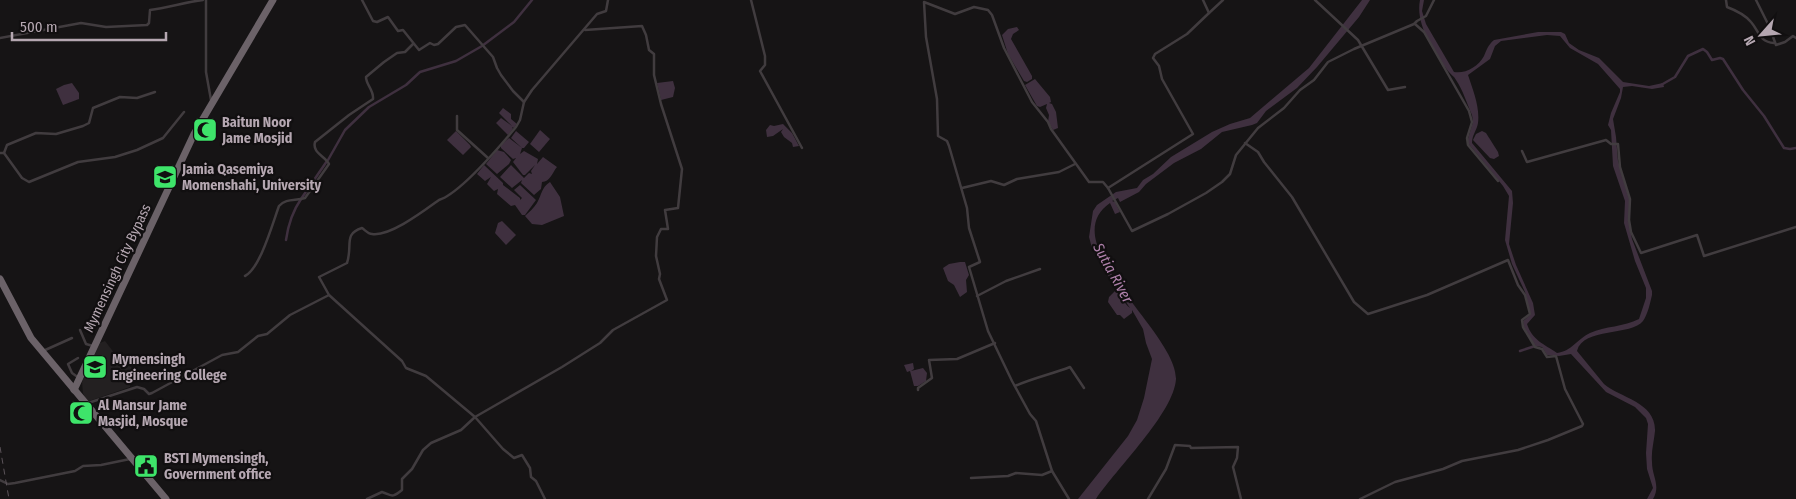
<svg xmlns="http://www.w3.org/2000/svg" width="1796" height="499" font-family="'Fira Sans Condensed',sans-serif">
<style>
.built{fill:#232021}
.water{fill:#3f303f;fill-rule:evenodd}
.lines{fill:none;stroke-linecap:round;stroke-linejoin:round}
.canal{stroke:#3f303f;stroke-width:2.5}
.street{stroke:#413c3f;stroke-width:2.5}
.highway{stroke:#6b6268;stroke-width:7}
.rail{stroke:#5b5359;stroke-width:1;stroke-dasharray:6 5;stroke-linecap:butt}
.labels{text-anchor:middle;stroke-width:4.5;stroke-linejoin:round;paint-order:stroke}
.poi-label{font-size:14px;font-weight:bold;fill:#b5a7b1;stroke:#110f10;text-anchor:start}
.street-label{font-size:14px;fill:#b5a7b1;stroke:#110f10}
.water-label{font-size:15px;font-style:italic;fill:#ae80aa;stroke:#110f10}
</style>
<rect width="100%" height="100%" fill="#161415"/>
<path class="built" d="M105,341L115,354L132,368L130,387L89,401L86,400L83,393L82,382L100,343Z"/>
<g class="water">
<path d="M1362,0H1370L1359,17L1317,67L1297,88L1266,111L1257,123L1252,125L1222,132L1201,149L1174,163L1146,184L1139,192L1120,202L1118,198L1112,201L1115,202L1120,212L1115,214L1110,203C1052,243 1177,332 1176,379C1174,413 1116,469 1096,499H1078L1128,436L1137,420L1144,398L1152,359L1146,343L1143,329L1132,310V313L1124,319L1120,315H1117L1108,302L1109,297L1115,291C1122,295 1124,304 1130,308L1103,268L1092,248L1089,237L1093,211L1097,205L1116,192L1137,188L1143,180L1153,174L1171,157L1212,132L1230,124L1250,118L1309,68Z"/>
<path d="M1420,0H1424L1422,11L1426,24L1454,72C1465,74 1478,67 1484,56C1487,49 1488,45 1494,40L1538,32H1561L1565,34L1569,43L1579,50L1599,58L1623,82L1649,86L1663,83L1664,87L1652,89L1632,86L1623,87L1621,98L1613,119L1616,137L1618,161L1630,199V229L1632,239L1652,291V295C1650,303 1648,314 1643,321C1632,336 1583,327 1577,351L1604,384C1620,398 1656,402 1655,431C1654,442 1651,451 1652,462C1652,477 1661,485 1653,499H1647L1653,488L1647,469L1646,453L1648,424L1646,418L1635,407L1606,392L1571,354L1559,356L1547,355L1542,347L1535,346L1524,327L1523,321L1530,315L1525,292L1512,264L1505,240L1509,196L1503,186L1467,142L1473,122L1472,115C1467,104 1463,90 1456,80C1454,76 1450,74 1448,71C1434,52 1415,24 1420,0ZM1547,35L1560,36L1570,48L1598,64L1620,89V92L1611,113L1608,125L1611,130L1613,166L1625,201L1624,223L1635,261L1646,288V298L1639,319C1624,327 1605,326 1590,333C1577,339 1572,351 1557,353C1544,344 1532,340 1527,324L1535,315L1533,303L1516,265L1509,244L1513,203L1512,191L1472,143C1472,135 1477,130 1478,123C1480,107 1473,90 1468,75L1490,59L1495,46L1501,41Z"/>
<path d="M1017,27L1019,30L1013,34L1011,39L1032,76V79L1027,82L1024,81L1008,54L1002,35L1008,29Z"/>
<path d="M1035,79L1050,97L1051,102L1049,103L1052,104L1056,112L1058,128L1053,130L1048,122L1049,115L1046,108L1047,104L1040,107L1037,106L1025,85Z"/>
<path d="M673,81L675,88L673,97L661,100L657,83Z"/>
<path d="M72,83L79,93V99L63,105L56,89L64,85Z"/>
<path d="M503,108L511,114V119L517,124L514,128L512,127L513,129L508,135L496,123L501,118L512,126L499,113Z"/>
<path d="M783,124L792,133L799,146L793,147L792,143L784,137L781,132L783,129L773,136L767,137L766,130L770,125L774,126Z"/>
<path d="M540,130L550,139L539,152L530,144Z"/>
<path d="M456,131L470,145L471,147L463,155L447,140Z"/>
<path d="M516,131L529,142L524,148H522L520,154L524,151L538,159L537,164L543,157L557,167C552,173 550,182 542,182L541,189L534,195L521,183L522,180L512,188L500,177L511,165L524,178L529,173L532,174L531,171L535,165L525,175H523L513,162L516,158L513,159L501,148V145L509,138L522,148L511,138Z"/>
<path d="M1482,131L1486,133L1498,152L1499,156L1494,159L1490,158L1473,140L1476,134Z"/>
<path d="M497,150L504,152L511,160L509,164L497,174L486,164Z"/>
<path d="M484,165L503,183V185L520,198V200L522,198L514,190L520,185L536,200L525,215H522L515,205L511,206L497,194L498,189L494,191L487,184L491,177L485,181L477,174Z"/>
<path d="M550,182L560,197L564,216L542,225L532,224L525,216C529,212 534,208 537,203C542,194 541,188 550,182Z"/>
<path d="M502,221L516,235L506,245L495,233L498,223Z"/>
<path d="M960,262H965L969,275L966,280L967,292L960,297L954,285L948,281L943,268L949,264Z"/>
<path d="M913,363L914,369L911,371L923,368L927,373L926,381L918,386H914L910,371L907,372L904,365Z"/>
</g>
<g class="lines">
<g class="canal">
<path d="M1661,85L1675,77L1688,56L1703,49L1707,52L1712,60L1720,58L1723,59L1743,90L1764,116L1784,148L1790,149L1796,148"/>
<path d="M328,160L345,130L369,107L406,85L420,72L456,61L482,46L514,22L532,0"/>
<path d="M301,199L327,161"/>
<path d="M286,240C288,226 292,212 301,199"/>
<path d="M1520,351L1535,346"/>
</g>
<g class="street">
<path d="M206,0V72L211,100"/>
<path d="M362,0L373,21L377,22L388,17L398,31L403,30L419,50L430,43L434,45L438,44L456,27L465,25L493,57L497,68L501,75L513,91L524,102"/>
<path d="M751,0L765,56V65L760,71L802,148"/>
<path d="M1315,0L1358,40L1388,90L1405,87"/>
<path d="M1726,0L1727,7C1735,10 1746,16 1751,22C1759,31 1759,42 1774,43"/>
<path d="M1756,0L1769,26L1776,45L1785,42L1793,36L1796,38"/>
<path d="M1209,13L1223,0"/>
<path d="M1415,24L1424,32L1469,111L1472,122L1467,138L1468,145L1498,181"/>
<path d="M0,38L81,23L106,27L147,25L149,23L150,10C168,8 185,2 203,0"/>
<path d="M457,116V130L488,158"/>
<path d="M1245,143L1258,152L1264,162L1292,197L1354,302L1368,314L1427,295L1508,260L1518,285L1525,295L1530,314L1522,320L1523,327L1535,347L1542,349L1547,357L1556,356L1565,389L1583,424L1582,426L1548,440L1518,450L1462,461L1443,469L1395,482L1360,499"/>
<path d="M1522,151L1527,162L1606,140L1611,144H1618L1620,167L1630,199L1629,220L1631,232L1641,253L1697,235L1704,256L1796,227"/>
<path d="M0,153H4L22,178L29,182L78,162L115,157L137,150L163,138L184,112"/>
<path d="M4,153L7,145L36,133L56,134L83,126L89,123L93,108L120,97L137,98L155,92"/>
<path d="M962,188L991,181L1004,185L1017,179L1059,172L1075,164"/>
<path d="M1108,188L1193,134L1162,79L1159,66L1153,58L1155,54L1187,34L1209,13L1203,0"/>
<path d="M245,276C260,269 273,222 279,206C286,198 295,201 305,198L329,164C325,156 312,153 315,142L349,115L373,99C374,90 366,85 366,77L384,62L397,53L405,52L413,44"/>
<path d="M329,295L319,277L347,263C353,245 343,234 362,228C365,230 368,234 372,234C390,237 425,210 439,200C461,193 501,145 516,127L520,120L524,102L532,90L597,14L606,11L608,0"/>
<path d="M977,296L1006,281L1040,269"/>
<path d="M80,330L86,344L93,346"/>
<path d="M43,351L72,338"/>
<path d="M78,358L68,364L72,373L79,378"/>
<path d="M1015,386C1033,378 1052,374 1070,367L1084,388"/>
<path d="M918,390V388L932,378L929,360L957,359L995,343"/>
<path d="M88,403L137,387L144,389L149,394L152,393L222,355L238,352L258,336L267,334L290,315L329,295L402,361L406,368L426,376L475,417L503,449L514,458L522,455L530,468L531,477L536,481L545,499"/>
<path d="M971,478L1008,476L1016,473L1042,475L1052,471"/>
<path d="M0,480L8,484L15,483L75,471L83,466L101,465L130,459"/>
<path d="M367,499L382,492C392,495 391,499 402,490V479L412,469L423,450L431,443L461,430L475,417L562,367L600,343L613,330L667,300L659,279L660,274L656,256L657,237L661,229H668L665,210L678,208L682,169L661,104L654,75V54L649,50L646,35L642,26L585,30"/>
<path d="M1069,499L1052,471L1036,421L1030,414L1012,381L988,331L969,267L980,262L969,228L967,208L949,146L947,141L938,136L937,99L926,37L924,2L955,14L974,7L988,10L992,15L1004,48L1032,102L1048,122L1051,129L1089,182H1103L1108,188L1132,231L1168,214L1206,193L1222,182L1230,174L1236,155L1258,128L1284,108L1300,90L1314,80L1328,62L1354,49L1414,24L1417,21L1426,16L1434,0"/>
<path d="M1148,499L1166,469L1175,445L1190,446L1191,448L1238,447L1237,458L1233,467L1241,499"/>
</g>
<g class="highway">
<path d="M0,279L31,338L166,499"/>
<path d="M74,390L194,134L273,0"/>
</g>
<path class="rail" d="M0,447L9,499"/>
</g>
<defs>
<symbol id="mosque-square" viewBox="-11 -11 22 22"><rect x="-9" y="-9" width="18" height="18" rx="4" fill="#3ee46a" stroke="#110f10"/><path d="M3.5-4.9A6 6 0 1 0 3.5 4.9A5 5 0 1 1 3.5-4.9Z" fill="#111"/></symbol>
<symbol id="university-square" viewBox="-11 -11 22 22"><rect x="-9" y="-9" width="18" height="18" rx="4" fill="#3ee46a" stroke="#110f10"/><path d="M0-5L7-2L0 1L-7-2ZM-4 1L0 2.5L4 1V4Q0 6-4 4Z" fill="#111"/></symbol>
<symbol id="civic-square" viewBox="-11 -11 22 22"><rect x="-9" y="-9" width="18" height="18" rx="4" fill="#3ee46a" stroke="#110f10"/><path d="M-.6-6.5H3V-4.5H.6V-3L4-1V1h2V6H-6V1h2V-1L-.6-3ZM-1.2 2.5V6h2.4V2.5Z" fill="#111"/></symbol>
</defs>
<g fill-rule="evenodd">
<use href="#mosque-square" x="191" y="116" width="28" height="28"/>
<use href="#university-square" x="151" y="163" width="28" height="28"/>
<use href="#university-square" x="81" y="353" width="28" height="28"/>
<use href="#mosque-square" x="67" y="399" width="28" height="28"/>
<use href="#civic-square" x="132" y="452" width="28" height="28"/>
</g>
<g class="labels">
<g class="poi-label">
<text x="222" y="127">Baitun Noor<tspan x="222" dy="16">Jame Mosjid</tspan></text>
<text x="182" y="174">Jamia Qasemiya<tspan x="182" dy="16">Momenshahi, University</tspan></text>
<text x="112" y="364">Mymensingh<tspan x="112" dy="16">Engineering College</tspan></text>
<text x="98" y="410">Al Mansur Jame<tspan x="98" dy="16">Masjid, Mosque</tspan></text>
<text x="164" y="463">BSTI Mymensingh,<tspan x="164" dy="16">Government office</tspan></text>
</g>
<g class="street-label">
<text transform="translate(117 268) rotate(-65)" y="5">Mymensingh City Bypass</text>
</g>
<g class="water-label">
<text transform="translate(1113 273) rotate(61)" y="5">Sutia River</text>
</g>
</g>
<g transform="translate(1761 35) rotate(243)" stroke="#110f10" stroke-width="4" paint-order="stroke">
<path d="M0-4L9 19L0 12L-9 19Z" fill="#b5a7b1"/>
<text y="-8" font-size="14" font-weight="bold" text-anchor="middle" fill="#b5a7b1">N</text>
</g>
<path d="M12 32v8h154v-8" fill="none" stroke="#b5a7b1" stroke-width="2.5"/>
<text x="20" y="32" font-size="15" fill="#b5a7b1" stroke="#110f10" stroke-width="4" paint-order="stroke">500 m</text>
</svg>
